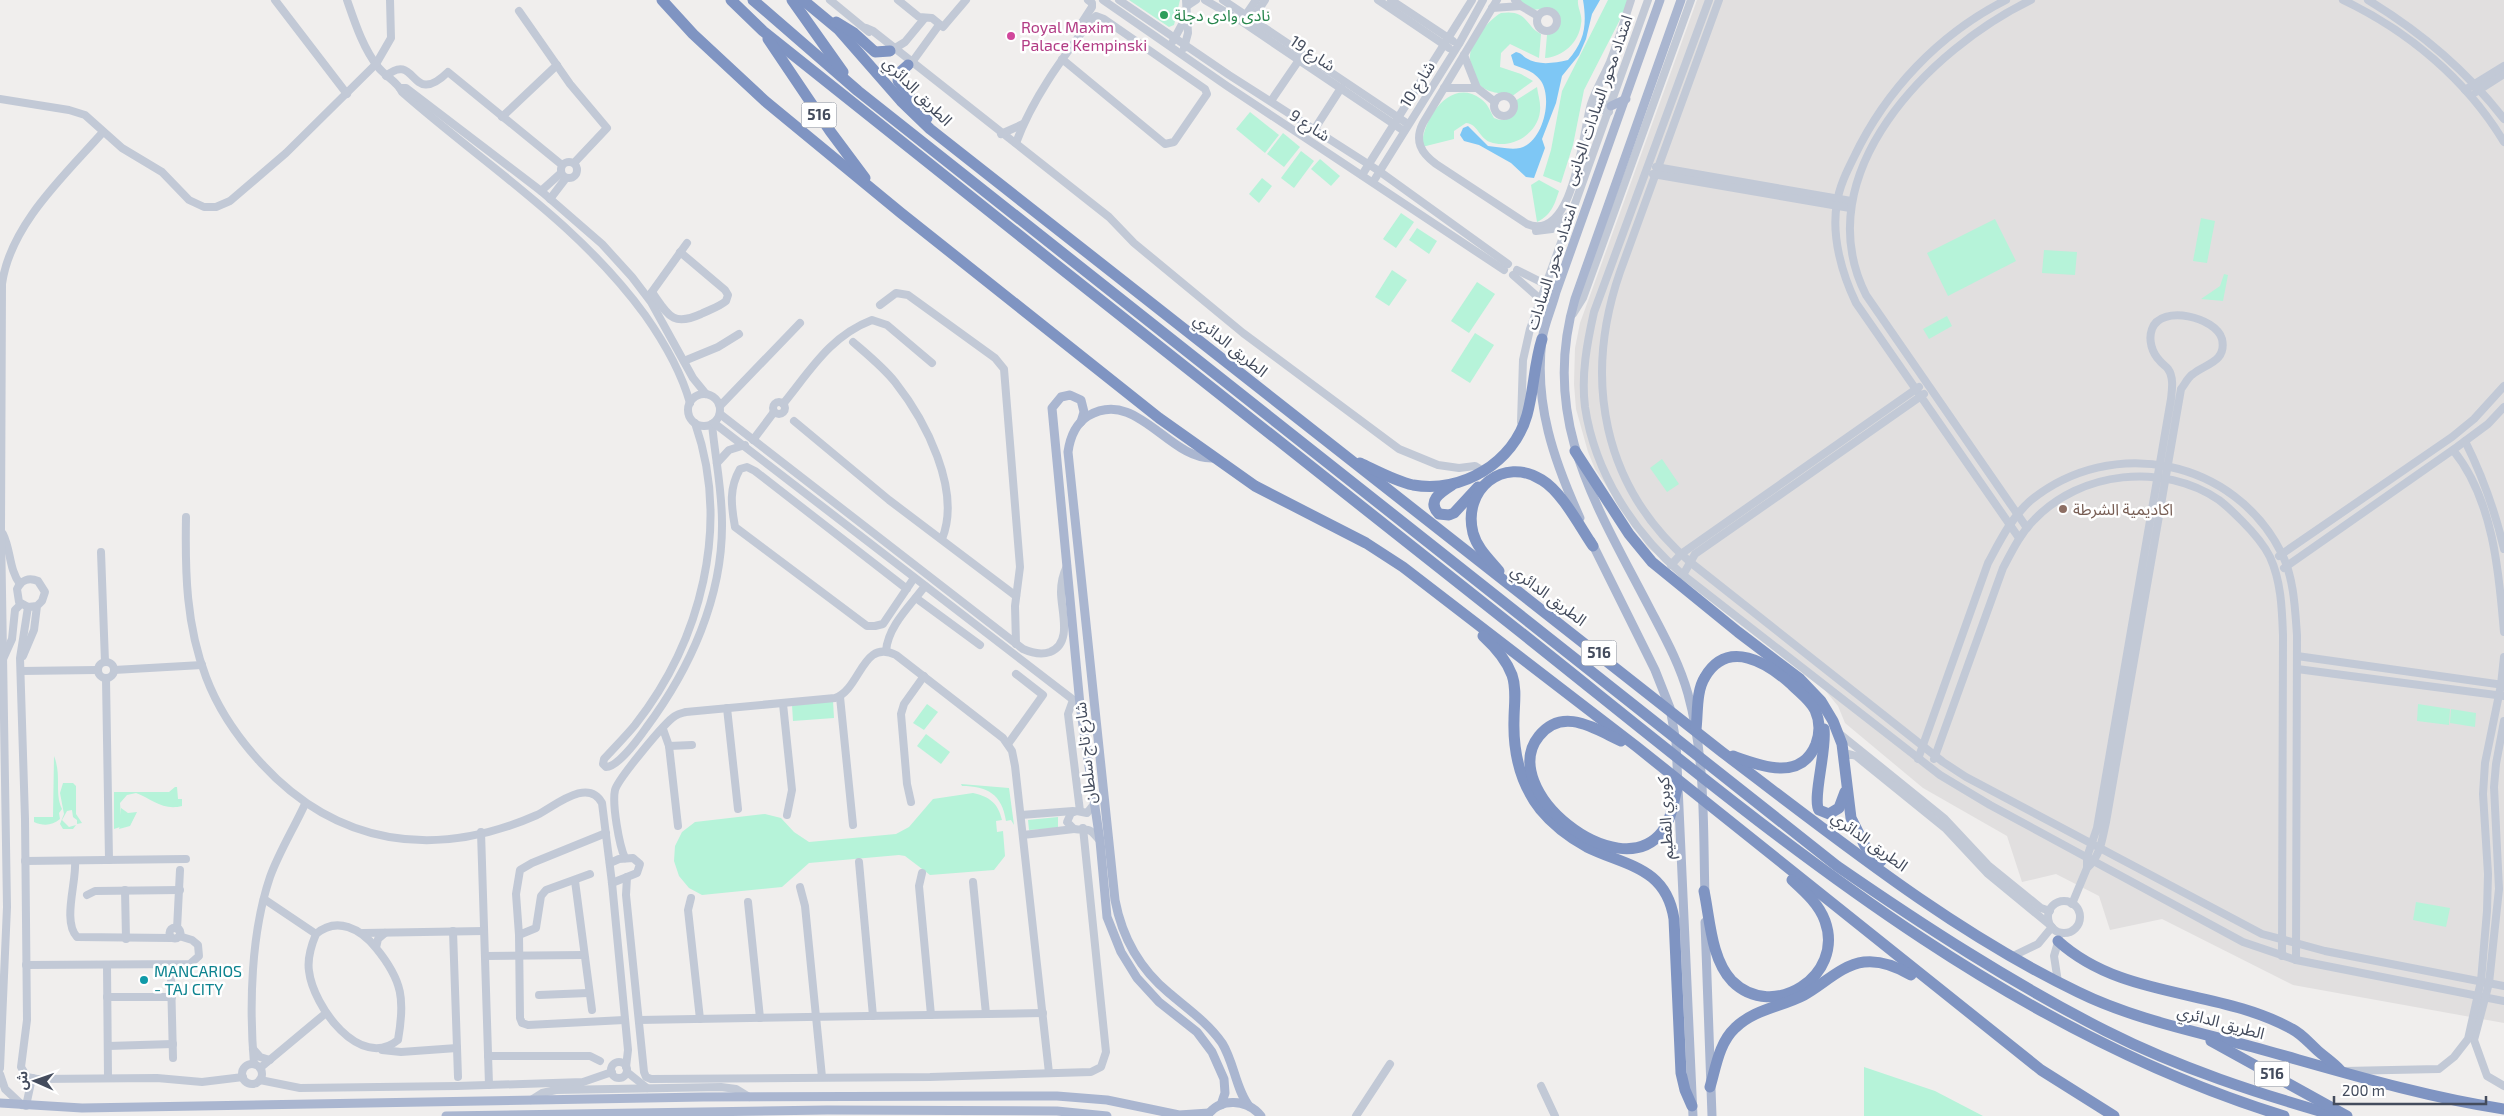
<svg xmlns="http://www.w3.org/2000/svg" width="2504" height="1116" font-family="'Exo 2','Noto Sans Arabic',sans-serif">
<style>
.education{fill:#e1dfdf}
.green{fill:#b6f3d9}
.water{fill:#7ec7f5}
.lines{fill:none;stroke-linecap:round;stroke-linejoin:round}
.minor{stroke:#c2c9d6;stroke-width:8}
.major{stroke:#aab6d0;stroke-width:9}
.highway{stroke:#7f94c2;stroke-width:11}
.leisure-dot{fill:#2e9e5b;stroke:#fff;stroke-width:2}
.hotel-dot{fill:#d1479c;stroke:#fff;stroke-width:2}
.education-dot{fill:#8d6e63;stroke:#fff;stroke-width:2}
.culture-dot{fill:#0f9aa8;stroke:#fff;stroke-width:2}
.labels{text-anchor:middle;stroke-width:5;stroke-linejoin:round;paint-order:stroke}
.shield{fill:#fff;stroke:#7c828e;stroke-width:1}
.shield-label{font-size:15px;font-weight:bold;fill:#444c5d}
.leisure-label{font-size:16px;fill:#27864d;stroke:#fff;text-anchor:start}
.hotel-label{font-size:16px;fill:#b23c85;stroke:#fff;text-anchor:start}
.street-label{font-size:16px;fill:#444c5d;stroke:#fff}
.education-label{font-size:16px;fill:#785e54;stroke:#fff;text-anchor:start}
.culture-label{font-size:16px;fill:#0d838f;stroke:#fff;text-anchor:start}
</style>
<rect width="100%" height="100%" fill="#f0eeed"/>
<path class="education" d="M1697,0H2504V1023L2293,985L2162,919L2110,930L2099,896L2056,874L2022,882L2007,836L1923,788L1845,723L1838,706L1824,689L1648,548L1595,469L1588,452L1576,409L1574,384L1575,348L1580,323Z"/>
<g class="green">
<path d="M1129,0H1180L1174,25L1169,27Z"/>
<path d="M1518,0H1578C1577,8 1583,15 1581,24C1579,42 1563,57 1545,58L1547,35L1556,30L1559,18L1550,8L1532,10Z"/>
<path d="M1608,0H1630L1584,90L1573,145L1561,183L1543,176L1551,150L1562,91Z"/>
<path d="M1501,13C1528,9 1525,26 1541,34L1539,58L1510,44L1501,53L1500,67L1521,74L1533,81L1511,97C1502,92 1487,94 1479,84C1475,78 1469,63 1470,55C1472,41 1489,19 1501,13Z"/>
<path d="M1537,87C1538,95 1541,103 1540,111C1538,134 1511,150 1490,142C1479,138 1478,124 1466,123L1454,131V139L1422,147C1422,120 1450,76 1481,99C1488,104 1490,111 1494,118C1507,124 1519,115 1515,101Z"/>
<path d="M1250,112L1279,135L1265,153L1236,129Z"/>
<path d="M1283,133L1300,147L1284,167L1267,154Z"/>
<path d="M1301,151L1314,161L1294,188L1281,178Z"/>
<path d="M1320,159L1340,176L1331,186L1311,169Z"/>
<path d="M1262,178L1272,186L1259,203L1249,194Z"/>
<path d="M1539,180L1559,191C1554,206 1551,215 1537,222L1531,185Z"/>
<path d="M1401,213L1414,222L1396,248L1383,239Z"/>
<path d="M2201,218L2215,221L2207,263L2193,261Z"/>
<path d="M1995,219L2016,261L1948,296L1927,253Z"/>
<path d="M1417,228L1437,241L1429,254L1409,240Z"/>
<path d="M2044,250L2077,252L2075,275L2042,273Z"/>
<path d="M1392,270L1407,280L1389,306L1375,297Z"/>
<path d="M2224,274L2228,275L2223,301L2201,299L2220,286Z"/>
<path d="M1477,282L1495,294L1469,333L1451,321Z"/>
<path d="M1947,316L1952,326L1929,339L1923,329Z"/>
<path d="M1475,333L1494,345L1470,383L1451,371Z"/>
<path d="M1662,459L1679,484L1667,492L1650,468Z"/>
<path d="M833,701L834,718L793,721L792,705Z"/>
<path d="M927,704L938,712L924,730L913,723Z"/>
<path d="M2418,704L2450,709L2449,725L2417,721Z"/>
<path d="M2451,709L2476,713L2475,727L2450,723Z"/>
<path d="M926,734L950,752L941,764L917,746Z"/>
<path d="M54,756C62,776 54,792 62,809L59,813L60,819C52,826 43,826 34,822V817H53Z"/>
<path d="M63,783H73L76,786V814L82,823L77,824V820L73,817L72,810L67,811L62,820L69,827L76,825L73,829H63L60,824L64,814L60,793Z"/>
<path d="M961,784L1009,788L1014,825L1011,820L1006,821C1002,794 987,786 962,786Z"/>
<path d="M175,787H177L178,799H182V806C163,811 152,799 136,793L127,795L120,803L121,815V808L128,813L137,812L130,826L119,829L122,820L120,827L114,829V792H169Z"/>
<path d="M973,793C990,797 998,803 1002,820L996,821L997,832L1003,831L1005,856L994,870L930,875L905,856L899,855L809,863L782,887L702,895L689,888L679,876L674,861L675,846L682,832L695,822L765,814L781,818L794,832L809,842L896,834L909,827L933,799Z"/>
<path d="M1058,817V828L1029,830L1028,820Z"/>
<path d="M2416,902L2450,908L2446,927L2413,920Z"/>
<path d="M1864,1067L1935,1091L1983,1116H1864Z"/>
</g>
<path class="water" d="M1583,0H1600L1592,14L1586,39L1579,55L1562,76L1556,103L1542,139L1545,148L1534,178L1526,177L1511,163L1479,145L1464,141L1460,135L1463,128L1468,126L1488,146C1498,147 1511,150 1520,148C1543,142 1553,99 1541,81C1534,71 1524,69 1514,65L1511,55L1516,52C1521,53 1522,55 1526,58C1539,66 1554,63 1568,60C1585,41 1587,24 1583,0Z"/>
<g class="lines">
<g class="minor">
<path d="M275,0L347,94"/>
<path d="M347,0C355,23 363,48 378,67C385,76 398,82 402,92C486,166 578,223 645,315C664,342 681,371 690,403"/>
<path d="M830,0L869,32"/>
<path d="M898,0L919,17L932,18L943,27L966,0"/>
<path d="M1103,0L1227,86L1504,270"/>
<path d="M1119,0L1229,75L1379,171L1508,264"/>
<path d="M1205,0L1241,21L1404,131"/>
<path d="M1223,0L1408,124"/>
<path d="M1378,0L1449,48"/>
<path d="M1391,0L1453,41"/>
<path d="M1497,0L1423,123C1414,141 1421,153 1436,164L1527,224C1574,244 1583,130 1591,104C1596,89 1604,76 1610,62C1618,42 1624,21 1631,0"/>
<path d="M1515,0L1521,6L1538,16"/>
<path d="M1709,0L1594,312C1587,343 1581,375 1585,407C1595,473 1633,532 1683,575L1940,775L1990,805L2243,942L2296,960L2504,1001"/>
<path d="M1719,0L1620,272C1583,379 1602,486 1690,562L1943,762L1966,777L2262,934L2325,951L2504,986"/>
<path d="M2006,0C1939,34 1886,90 1854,157C1847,171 1839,187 1837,203C1831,236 1842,274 1856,303L2019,538"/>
<path d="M2343,0C2408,31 2466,79 2504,142"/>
<path d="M2368,0C2421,32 2466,70 2504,119"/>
<path d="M1187,6L1196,0"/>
<path d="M1492,8L1521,6"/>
<path d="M519,11L570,84L607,128L574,163"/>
<circle cx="1547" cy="21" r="10"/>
<path d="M1243,19L1256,0"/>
<path d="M1081,24L1092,7V3L1088,0"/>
<path d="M1249,24L1265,0"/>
<path d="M866,28L873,31L1109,217L1134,243L1243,333L1399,449L1438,465L1459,468L1475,466L1483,471"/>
<path d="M1173,41L1186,17"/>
<path d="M1184,48L1188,33L1186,0"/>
<path d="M892,50L905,42L924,19"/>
<path d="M1464,55L1477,88L1495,102"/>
<path d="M910,65L939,25"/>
<path d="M386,76C417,50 410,109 448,72L562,165"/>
<path d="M400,88H406L541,191L602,244L632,277L651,302L693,378L706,394"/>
<path d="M1444,88H1477"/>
<path d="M2465,90L2504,66"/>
<path d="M2476,92L2504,74"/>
<circle cx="1504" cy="106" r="10"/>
<path d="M0,99L69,110L85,115L122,148L162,172L189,200L204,207H216L230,201L286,153L376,64L391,38L390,0"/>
<path d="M1593,100L1611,106"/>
<path d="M1271,101L1299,60"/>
<path d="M1591,106L1609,112"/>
<path d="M502,117L557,65"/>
<path d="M1314,130L1341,88"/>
<path d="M1001,134L1023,124"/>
<path d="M1016,143C1033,97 1062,59 1091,20L1096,16L1104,19L1205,89L1207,94L1174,142L1165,144L1062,59"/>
<circle cx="569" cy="170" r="8"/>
<path d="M1656,167L1851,201"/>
<path d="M1653,174L1850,208"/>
<path d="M1362,175L1472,0"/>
<path d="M1373,182L1459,44L1483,0"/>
<path d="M541,191L561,173"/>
<path d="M550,199L566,178"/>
<path d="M1536,231L1552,229L1571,214"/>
<path d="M1517,270L1545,284"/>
<path d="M1513,275L1539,298"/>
<path d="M652,292C668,315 672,327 701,314C709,310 719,307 726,301L728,295L725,290L680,252"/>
<path d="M649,296L687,243"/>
<path d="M880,305L896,293L908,295L995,358L1004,369L1020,567L1015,606L1016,644"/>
<path d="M1573,314L1583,298L1691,0"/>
<path d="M853,342C868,355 883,367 895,382C925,420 962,490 942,539"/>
<path d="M684,361L718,347L739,334"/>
<circle cx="704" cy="410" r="16"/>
<circle cx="779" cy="408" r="6"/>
<path d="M783,404C810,371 830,336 872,320L887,325L932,363"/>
<path d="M720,406L800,323"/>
<path d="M720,414L1023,649C1032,653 1041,655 1050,652C1073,643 1061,611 1061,592C1061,583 1063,574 1067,566"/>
<path d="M794,421L889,500L1016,596"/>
<path d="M1521,422L1523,360L1530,329L1648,0"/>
<path d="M695,423C731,526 701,641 635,725C625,737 614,748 604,759L603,764L606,767C618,767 639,738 646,728C690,669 723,597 722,522C722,489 715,457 712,424"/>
<path d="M714,423L1080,705"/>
<path d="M753,440L774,412"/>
<path d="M2465,441C2483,477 2495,511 2504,549"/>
<path d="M2453,450C2493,499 2499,571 2504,632"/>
<path d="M717,463L729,450L745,445"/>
<path d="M186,517C185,572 186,625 206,677C218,709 238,738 261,763C337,846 435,860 537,815C555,806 588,777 602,803L612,883L628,1050L626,1067"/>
<path d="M2027,528L1866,295C1805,174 1930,49 2031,0"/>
<path d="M3,534C11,550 9,570 20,584"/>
<path d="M101,552L105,662"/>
<path d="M2279,556L2452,437L2474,419L2504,386"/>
<path d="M1671,565L1681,554L1919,387"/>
<path d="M2284,568L2457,447L2488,424L2504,407"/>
<path d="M1683,575L1695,554L1924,394"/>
<path d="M907,589L755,471L747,467L740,469C729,488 731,505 735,527L867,626H875L883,624L914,578"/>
<path d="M916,598L980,645"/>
<path d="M28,607L20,658L25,819L27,1020L21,1067L27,1077L37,1079L157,1078L202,1082L243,1077"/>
<path d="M886,651C888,626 910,606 925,586"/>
<path d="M23,656L34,630L37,606L42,601L45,592L38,581C29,577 21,580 17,589L19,602L28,607L37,606"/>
<path d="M2297,656L2504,685"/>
<path d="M3,659L12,639L15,610L21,604"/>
<circle cx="106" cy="670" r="8"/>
<path d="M2297,669L2504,696"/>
<path d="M114,670L202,665"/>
<path d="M21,671L97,670"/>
<path d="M106,679L109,860"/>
<path d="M840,697L853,825"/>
<path d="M1073,700L1068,714L1080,811"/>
<path d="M783,704L792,790L787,815"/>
<path d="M727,708L738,809"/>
<path d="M2504,721L2496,764L2494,787L2499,889L2489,983L2474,1040L2487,1076L2504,1086"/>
<path d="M663,729L669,746L678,826"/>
<path d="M1840,734L1944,818L1988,865L2041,908L2050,911"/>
<path d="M1008,744L1043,695L1016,674"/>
<path d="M669,746L692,745"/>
<path d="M1844,757L1849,754L1856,756L1946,829L1988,874L2050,925"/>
<path d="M1918,759L1988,563C2000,541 2011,518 2030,501C2112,434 2235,459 2282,554C2294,579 2295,608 2297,635L2296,960"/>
<path d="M1934,759L2003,568C2012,551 2020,534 2034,520C2080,471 2163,462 2219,500C2227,506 2235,514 2242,521C2252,531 2263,543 2270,557C2281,581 2282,608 2283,635L2282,956"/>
<path d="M911,802L907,784L901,714L904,704L924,676"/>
<path d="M1095,803L1087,813L1077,811L1071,813L1067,822L1074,829C1090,831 1088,826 1100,841"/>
<path d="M1021,815L1073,811"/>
<path d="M481,832L489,1085"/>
<path d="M1023,835L1074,829"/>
<path d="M625,858C619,845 612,804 615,790C618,779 665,722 675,716C679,713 682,713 686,712L835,698C861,689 862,638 896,655L1003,738L1012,751L1015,766L1049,1073"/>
<path d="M25,861L186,859"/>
<path d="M75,861C77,881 62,921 77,937L171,938"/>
<path d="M859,862L873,1016"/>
<path d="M610,863L619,859L633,858L640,864L637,873L612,883"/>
<path d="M922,873L919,886L931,1015"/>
<path d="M590,874L546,890L541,896L536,928L519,935L516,894L520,870L532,863L606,833"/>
<path d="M627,877L626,895L644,1072L646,1077L651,1079L930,1077L1091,1072L1101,1067L1106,1052L1083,828"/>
<path d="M575,881L592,1010"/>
<path d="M973,882L986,1014"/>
<path d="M800,887L805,906L822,1077"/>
<path d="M125,890L126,939"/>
<path d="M87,895L95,891L180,890"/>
<path d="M691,898L688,910L700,1019"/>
<path d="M264,899L316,934"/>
<circle cx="2064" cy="917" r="16"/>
<path d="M748,902L760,1018"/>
<path d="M2072,904L2087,868V857L2097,828L2171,399C2172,390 2174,377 2168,369C2166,366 2162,364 2160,361C2152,353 2148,340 2152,329C2161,304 2216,317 2222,339C2227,362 2205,364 2193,374C2188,377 2185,384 2181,389L2106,822C2102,839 2101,855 2087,868"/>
<circle cx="175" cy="933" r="5.5"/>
<path d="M177,929L180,870"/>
<path d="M453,931L458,1077"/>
<path d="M363,933L484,931"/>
<path d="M519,935L520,1018L522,1023L528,1025L624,1020"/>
<path d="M376,948C361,929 337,916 316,934C311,946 307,958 309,971C313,1006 360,1071 398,1040C405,1000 403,981 376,948L378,939L385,933"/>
<path d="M485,956L583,955"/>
<path d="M2013,956L2038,944L2052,927"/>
<path d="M26,965L190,964L199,956L198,945L192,940L179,936"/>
<path d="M107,966L108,1077"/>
<path d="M171,978L173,1058"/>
<path d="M2058,982L2054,956L2059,939"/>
<path d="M539,995L588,993"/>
<path d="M107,997H172"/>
<path d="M639,1020L1043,1013"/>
<path d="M108,1046L173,1044"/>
<path d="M253,1049L260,1057L270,1060"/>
<path d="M382,1050L401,1052L457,1048"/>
<path d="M488,1056H590L600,1061"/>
<circle cx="619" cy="1070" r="8"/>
<path d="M254,1064C249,1005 251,933 270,877C279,852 294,828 305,804"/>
<circle cx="252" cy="1074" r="10"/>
<path d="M0,1068L7,907L1,529L2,284C10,225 64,176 103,132"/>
<path d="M260,1068L326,1013"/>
<path d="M2344,1071L2439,1069L2454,1057L2468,1039L2481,981L2487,911L2488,874L2483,794L2485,763L2501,685L2504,657"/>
<path d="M627,1072L647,1088"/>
<path d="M0,1074L5,1089L22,1105"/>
<path d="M260,1080L300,1088L457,1086L583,1082L612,1072"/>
<path d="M1541,1086L1555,1116"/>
<path d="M531,1100L542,1093L556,1090L721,1087L736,1089L749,1097"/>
<path d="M26,1106L32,1078"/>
<path d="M1356,1116L1390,1064"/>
</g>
<g class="major">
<path d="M1681,0L1575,299C1540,418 1595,503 1648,605C1663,634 1679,662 1688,694C1706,759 1703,830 1705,897"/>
<path d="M1611,106L1626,99"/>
<path d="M1081,422L1084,412L1081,400L1070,395L1061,397L1052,408L1080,705L1100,841L1107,917L1121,952L1137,978L1159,1002L1197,1032L1212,1052L1224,1079L1225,1093L1221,1105"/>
<path d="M1214,458C1169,461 1137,387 1088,416C1075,424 1070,438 1068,452L1115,900C1122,937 1140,969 1169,993C1188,1009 1208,1023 1222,1043C1234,1062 1236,1090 1249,1106"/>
<path d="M1580,518C1554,461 1534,404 1542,340C1544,324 1552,308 1556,292L1660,0"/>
<path d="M1591,541L1655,670L1670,708L1676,742L1693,1116"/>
<path d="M1705,922L1712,1116"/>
<path d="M0,1103L82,1108L703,1097L1057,1096L1107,1100L1179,1115L1209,1113"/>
<path d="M446,1116L827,1110L1057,1111L1107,1116"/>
<path d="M1207,1116C1220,1097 1247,1099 1261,1116"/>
</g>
<g class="highway">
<path d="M662,0L693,34L765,101L901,213L1159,418L1255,486L1366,543L1403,567L1637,747L2041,1070L2114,1116"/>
<path d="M731,0L763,31C1011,229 1260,427 1509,623C1748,812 1987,1025 2284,1116"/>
<path d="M753,0L858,91L1837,866C1924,926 2012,983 2106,1031C2179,1068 2259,1094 2337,1116"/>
<path d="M792,0L843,72"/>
<path d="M803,0L838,29L901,101L930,129L1722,752C1835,837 1949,930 2078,992C2133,1019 2194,1031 2253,1047C2336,1070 2419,1096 2504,1109"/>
<path d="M836,22L854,33L875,52L890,51"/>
<path d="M768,39L830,131L865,178"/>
<path d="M908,65L899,73L898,81L927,118"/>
<path d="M1575,451L1629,534L1652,562L1738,632L1800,679L1821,701L1833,721L1842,744L1851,818L1865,846L1881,861"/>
<path d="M1360,463C1377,471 1395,481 1413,485C1462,494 1514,462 1527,415C1534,390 1534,364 1542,339"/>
<path d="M1452,485C1441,492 1426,501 1439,514L1449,515L1454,513L1478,487"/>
<path d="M1499,571C1489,559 1477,548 1473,533C1462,490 1503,455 1542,480C1562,492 1580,527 1593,546"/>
<path d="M1483,636C1495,647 1506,659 1512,675C1517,689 1514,705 1514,720C1513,753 1520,783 1540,809C1553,825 1569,837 1587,847C1626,866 1666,867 1674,919L1681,1073L1685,1090L1692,1106"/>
<path d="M1696,729C1698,713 1696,691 1705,677C1728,638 1768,663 1792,685C1800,693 1810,700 1815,710C1820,721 1820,733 1816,744C1801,782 1761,766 1733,756"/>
<path d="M1824,729C1827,750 1812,799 1819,810L1829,814L1839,808L1845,792"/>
<path d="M1621,741C1595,729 1563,706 1539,736C1496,789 1618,888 1662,832C1672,819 1673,801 1678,785"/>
<path d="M1704,891C1710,919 1711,959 1732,981C1773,1022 1845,976 1825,921C1819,904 1804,891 1792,880"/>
<path d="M2058,941C2123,1000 2218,988 2292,1029C2302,1034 2309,1043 2318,1051C2326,1058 2334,1063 2341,1071"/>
<path d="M2211,1041L2347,1116"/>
<path d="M1710,1087C1716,1067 1719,1043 1735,1028C1754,1009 1781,1007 1804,995C1823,985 1841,965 1864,962C1881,960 1896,966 1911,975"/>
</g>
</g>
<circle class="leisure-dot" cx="1164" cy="15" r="5"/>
<circle class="hotel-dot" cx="1011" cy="36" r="5"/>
<circle class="education-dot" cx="2063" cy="509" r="5"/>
<circle class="culture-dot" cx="144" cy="980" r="5"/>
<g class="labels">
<g class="shield">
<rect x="801.5" y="102.5" width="35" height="25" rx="4"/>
<rect x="1581.5" y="640.5" width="35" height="25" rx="4"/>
<rect x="2254.5" y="1061.5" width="35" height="25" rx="4"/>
</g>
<g class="shield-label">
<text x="819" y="120">516</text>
<text x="1599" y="658">516</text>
<text x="2272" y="1079">516</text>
</g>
<g class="leisure-label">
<text x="1174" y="21">نادى وادى دجلة</text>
</g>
<g class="hotel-label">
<text x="1021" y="33">Royal Maxim<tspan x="1021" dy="18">Palace Kempinski</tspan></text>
</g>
<g class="street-label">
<text transform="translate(1313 53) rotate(34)" y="6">شارع 19</text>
<text transform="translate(1417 84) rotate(-58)" y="6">شارع 10</text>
<text transform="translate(918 91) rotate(45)" y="6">الطريق الدائري</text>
<text transform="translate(1598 100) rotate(-71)" y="6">امتداد محور السادات الجانبى</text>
<text transform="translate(1310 125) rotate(33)" y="6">شارع 9</text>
<text transform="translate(1551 267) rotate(-72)" y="6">امتداد محور السادات</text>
<text transform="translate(1231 345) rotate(39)" y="6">الطريق الدائري</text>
<text transform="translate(1549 595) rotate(37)" y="6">الطريق الدائري</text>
<text transform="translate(1085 753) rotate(-96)" y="6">شارع تاج سلطان</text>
<text transform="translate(1665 818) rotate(-93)" y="6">كوبري الفطيم</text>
<text transform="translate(1870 841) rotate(36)" y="6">الطريق الدائري</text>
<text transform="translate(2221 1022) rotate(15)" y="6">الطريق الدائري</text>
</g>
<g class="education-label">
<text x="2073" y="515">اكاديمية الشرطة</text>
</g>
<g class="culture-label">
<text x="154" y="977">MANCARIOS<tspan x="154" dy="18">- TAJ CITY</tspan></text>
</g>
</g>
<g transform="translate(35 1081) rotate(272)" stroke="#ffffff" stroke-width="4" paint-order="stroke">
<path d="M0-4L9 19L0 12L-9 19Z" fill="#444c5d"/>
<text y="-8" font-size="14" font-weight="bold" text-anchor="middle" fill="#444c5d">ش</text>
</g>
<path d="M2334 1096v8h152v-8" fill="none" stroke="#444c5d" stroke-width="2.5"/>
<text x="2342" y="1096" font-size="15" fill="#444c5d" stroke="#ffffff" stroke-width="4" paint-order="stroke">200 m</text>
</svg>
